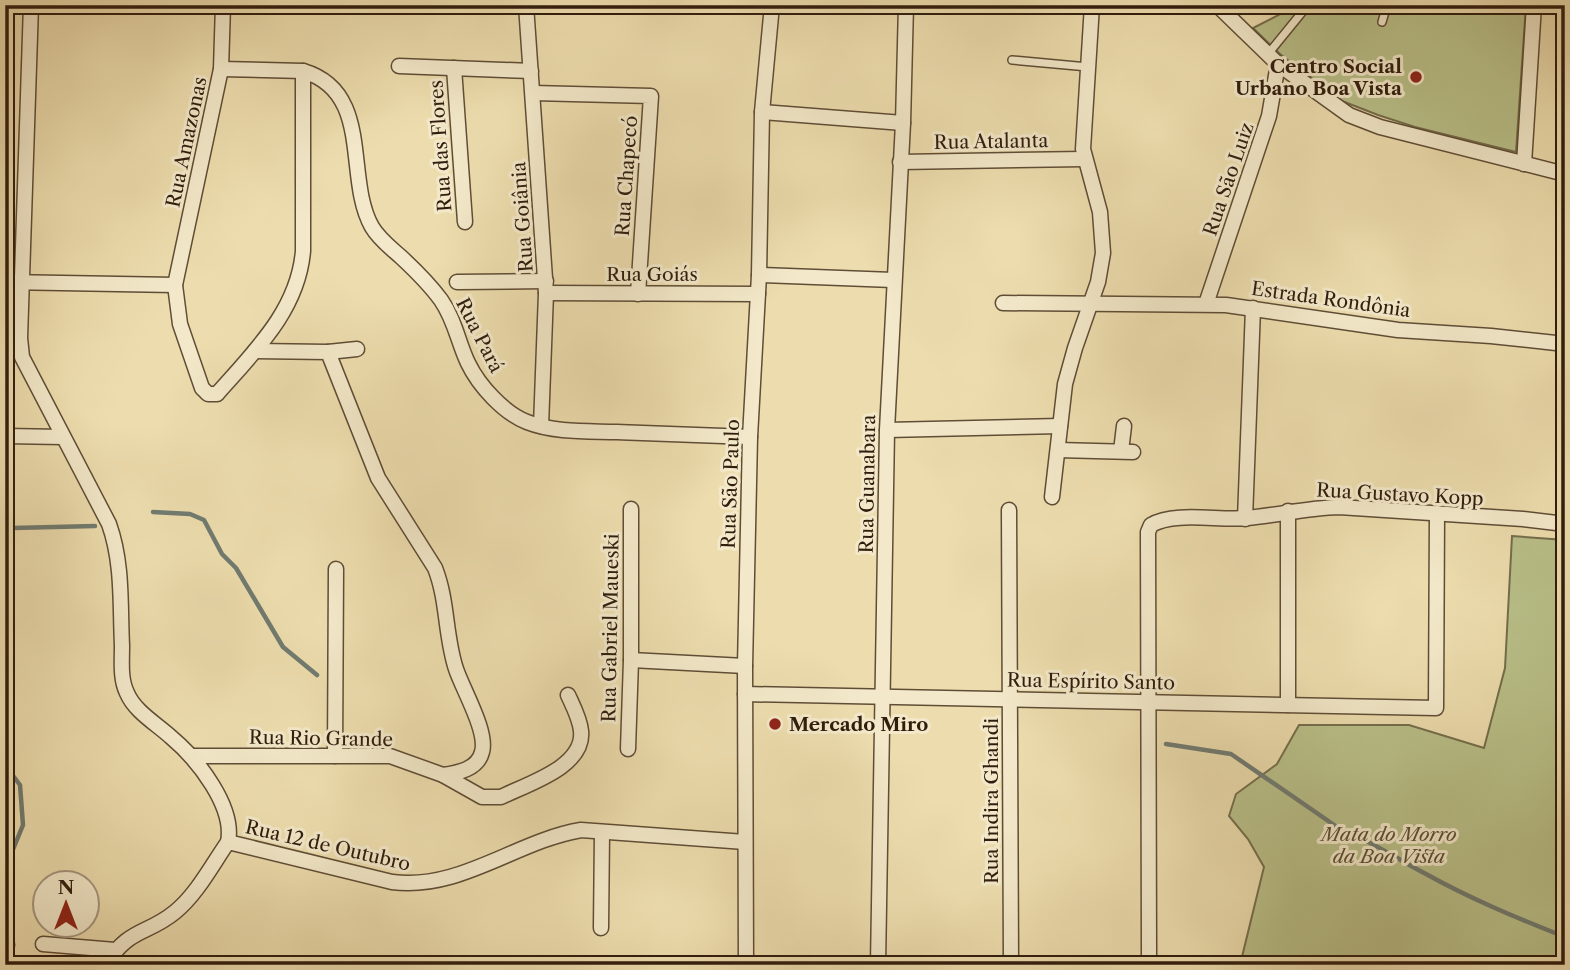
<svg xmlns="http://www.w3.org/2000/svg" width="1570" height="970" font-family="'Libre Caslon Text',serif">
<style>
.green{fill:#b9c089;stroke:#746e4c;stroke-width:2}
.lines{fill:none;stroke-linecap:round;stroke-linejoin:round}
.stream{stroke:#707b71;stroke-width:4.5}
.service-casing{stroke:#5f4d36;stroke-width:10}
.minor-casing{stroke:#5f4d36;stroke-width:17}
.service{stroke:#f3e9ca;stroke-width:7}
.minor{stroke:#f3e9ca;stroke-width:14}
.poi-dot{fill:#8f2418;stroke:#f3e9ca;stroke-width:2.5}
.labels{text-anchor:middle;stroke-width:6;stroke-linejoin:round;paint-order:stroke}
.poi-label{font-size:19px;font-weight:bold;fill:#301d0e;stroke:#f3e9ca;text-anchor:end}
.street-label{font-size:19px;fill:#301d0e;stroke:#f3e9ca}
.park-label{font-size:19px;font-style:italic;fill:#594e33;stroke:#f3e9ca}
</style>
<rect width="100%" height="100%" fill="#edddae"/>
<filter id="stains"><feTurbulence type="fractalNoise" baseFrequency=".00286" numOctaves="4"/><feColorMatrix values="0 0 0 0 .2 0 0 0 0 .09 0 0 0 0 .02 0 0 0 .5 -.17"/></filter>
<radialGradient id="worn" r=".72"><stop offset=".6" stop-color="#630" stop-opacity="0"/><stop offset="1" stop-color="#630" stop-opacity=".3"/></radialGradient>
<g class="green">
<path d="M1298,5H1526L1516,152L1415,127L1378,115L1342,101L1280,54L1253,28Z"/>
<path d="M1512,536L1565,540V965H1240L1264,867L1248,839L1229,816L1236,794L1277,764L1299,725H1409L1484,748L1505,668Z"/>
</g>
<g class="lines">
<g class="stream">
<path d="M153,512L190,514L204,520L222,554L236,568L283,647L317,675"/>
<path d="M5,532L13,528L95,526"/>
<path d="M1166,744L1231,754L1340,829C1370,840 1397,859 1426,874C1471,899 1517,918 1565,937"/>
<path d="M5,765L20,785L23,825L5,869"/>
</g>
<defs>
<g id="service">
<path d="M1382,22L1387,5"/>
<path d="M1268,54L1308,5"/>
<path d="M1012,60L1088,67"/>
</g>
<g id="minor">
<path d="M31,5L20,338L22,357L109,524C123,563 120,605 122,646C122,661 120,679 127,693C135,712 157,724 172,738C198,760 235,807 228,842C212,865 197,894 175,912C147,935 128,928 106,965"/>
<path d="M223,5L221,69L175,285L180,324L202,388L208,394H217C255,351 298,310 303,251V71"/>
<path d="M526,5L546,293L541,426"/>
<path d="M1217,5L1278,64L1349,115L1380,127L1565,174"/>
<path d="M399,66L531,71"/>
<path d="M454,68L465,222"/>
<path d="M221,69L303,71C374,92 344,178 372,227C379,239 391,248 401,257C415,270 430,285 441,300C455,320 458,342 468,363C479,386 504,413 527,422C555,433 588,431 617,432C661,434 705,435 750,437"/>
<path d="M533,93L651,96L638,294"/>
<path d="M762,112L903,123"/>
<path d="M900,162L1084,159"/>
<path d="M1524,164L1534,5"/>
<path d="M759,275L893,280"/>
<path d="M5,282L175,285"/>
<path d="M457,282L546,281"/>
<path d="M546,293L758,294"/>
<path d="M1003,303L1226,305L1398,330L1491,336L1565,344"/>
<path d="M1206,304L1269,116L1278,64"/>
<path d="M255,351L328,352L378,478L435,568C448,601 445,636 456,669C463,690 488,732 482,752C478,769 458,773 443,775"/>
<path d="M328,352L357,349"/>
<path d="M887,430L1060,426"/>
<path d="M5,436L63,437"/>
<path d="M1058,450L1133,452"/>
<path d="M1121,451L1124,426"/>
<path d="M1052,497L1065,384L1075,348L1098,282L1103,253L1100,212L1083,149L1092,5"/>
<path d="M1009,510L1011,965"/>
<path d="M1245,519L1253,308"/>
<path d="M631,660L745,666"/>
<path d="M745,694L1436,708L1437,513"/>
<path d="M1288,705V511"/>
<path d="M628,749L631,660V509"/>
<path d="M191,756H390L443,775L482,797H501C527,784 585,767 581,731C580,719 573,706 568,695"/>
<path d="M335,756L336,569"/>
<path d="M228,842L392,882C460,891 516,841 581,830L745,842"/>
<path d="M601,928L602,832"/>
<path d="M43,944L115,950"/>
<path d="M5,945H7"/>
<path d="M1149,956L1148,532L1151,525C1175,511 1219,521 1247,518C1278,515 1308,508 1339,507L1523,519L1565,524"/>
<path d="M746,965L745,666L750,437L759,275L762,112L772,5"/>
<path d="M878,965L887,430L903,123L906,5"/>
</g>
</defs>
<use href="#service" class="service-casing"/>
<use href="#minor" class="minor-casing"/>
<use href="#service" class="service"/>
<use href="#minor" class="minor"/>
</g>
<g class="poi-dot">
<circle cx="1416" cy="77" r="7"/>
<circle cx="775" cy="724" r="7"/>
</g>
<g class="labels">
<g class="poi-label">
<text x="1402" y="73">Centro Social<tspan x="1402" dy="22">Urbano Boa Vista</tspan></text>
<text x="789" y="731" text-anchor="start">Mercado Miro</text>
</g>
<g class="street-label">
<text transform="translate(991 141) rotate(-1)" y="7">Rua Atalanta</text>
<text transform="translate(186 142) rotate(-78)" y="7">Rua Amazonas</text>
<text transform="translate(440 146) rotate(-94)" y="7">Rua das Flores</text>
<text transform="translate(626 176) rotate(-86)" y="7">Rua Chapecó</text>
<text transform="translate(1228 179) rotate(-71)" y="7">Rua São Luiz</text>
<text transform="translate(522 217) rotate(-94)" y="7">Rua Goiânia</text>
<text x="652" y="281">Rua Goiás</text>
<text transform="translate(1331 299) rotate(8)" y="7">Estrada Rondônia</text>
<text transform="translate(480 335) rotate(63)" y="7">Rua Pará</text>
<text transform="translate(730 484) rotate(-88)" y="7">Rua São Paulo</text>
<text transform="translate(867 484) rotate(-89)" y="7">Rua Guanabara</text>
<text transform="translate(1400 494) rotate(3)" y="7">Rua Gustavo Kopp</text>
<text transform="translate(610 628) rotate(-89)" y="7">Rua Gabriel Maueski</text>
<text transform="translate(1091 681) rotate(1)" y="7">Rua Espírito Santo</text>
<text transform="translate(321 738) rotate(1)" y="7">Rua Rio Grande</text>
<text transform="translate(991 801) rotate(-90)" y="7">Rua Indira Ghandi</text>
<text transform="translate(328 845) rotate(13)" y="7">Rua 12 de Outubro</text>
</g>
<g class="park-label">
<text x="1389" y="841">Mata do Morro<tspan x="1389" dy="22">da Boa Vista</tspan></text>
</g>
</g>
<rect width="1570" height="970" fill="none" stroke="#edddae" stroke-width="28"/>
<rect x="7" y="7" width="1556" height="956" fill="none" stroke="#301d0e" stroke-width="3.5"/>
<rect x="14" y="14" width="1542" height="942" fill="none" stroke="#301d0e" stroke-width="2"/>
<g transform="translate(66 904)"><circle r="33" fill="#f3e9ca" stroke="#a5977f" stroke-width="2"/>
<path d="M0-5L12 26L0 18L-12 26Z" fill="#8f2418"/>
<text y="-10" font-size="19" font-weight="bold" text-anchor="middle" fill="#301d0e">N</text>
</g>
<rect width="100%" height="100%" filter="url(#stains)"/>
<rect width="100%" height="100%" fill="url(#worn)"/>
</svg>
